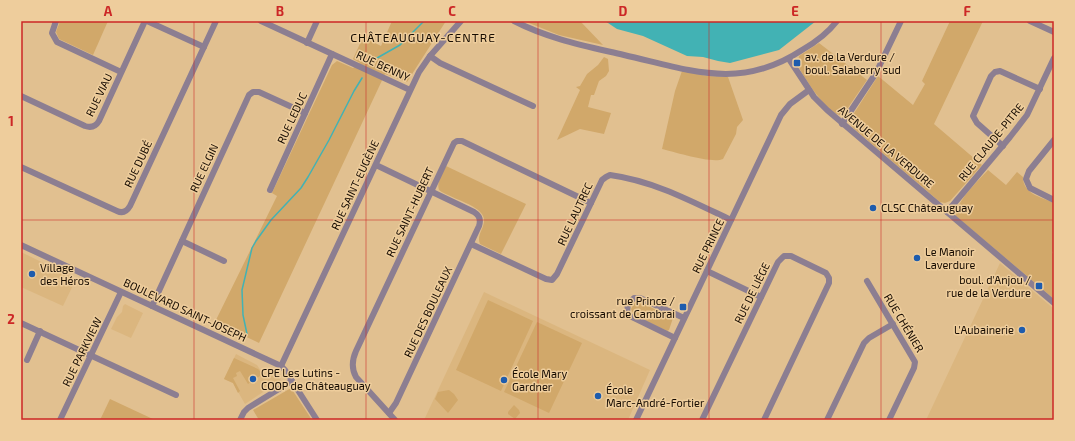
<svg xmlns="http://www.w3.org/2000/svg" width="1075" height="441" font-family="'Exo 2',sans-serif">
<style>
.built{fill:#dbb67f}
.green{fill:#d1a86a}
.water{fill:#42b2b4}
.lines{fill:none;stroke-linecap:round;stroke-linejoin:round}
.stream{stroke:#42b2b4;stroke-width:1.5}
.minor{stroke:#8c7e91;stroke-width:6}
.grid{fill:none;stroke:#cc2726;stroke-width:1;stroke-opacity:0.55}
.poi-dot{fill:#1e5cad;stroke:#eecd9c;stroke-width:1.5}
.labels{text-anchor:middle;stroke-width:3;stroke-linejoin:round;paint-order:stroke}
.poi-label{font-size:11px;fill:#160b00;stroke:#eecd9c;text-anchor:start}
.street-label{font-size:11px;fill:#160b00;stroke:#eecd9c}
.neighbourhood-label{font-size:12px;letter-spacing:1px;fill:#160b00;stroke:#eecd9c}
.neatline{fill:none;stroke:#cc2726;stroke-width:1.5}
.grid-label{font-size:13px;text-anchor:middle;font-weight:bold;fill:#cc2726}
</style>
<rect width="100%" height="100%" fill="#e1c090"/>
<g class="built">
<path d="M21,252L76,279L63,306L21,287Z"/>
<path d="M1000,263L1054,309V420H926Z"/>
<path d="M484,292L650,370L628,420H424Z"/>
<path d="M125,304L143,313L131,338L111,329L117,317L122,312L123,306Z"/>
<path d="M236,354L257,365L261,371L265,374L281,377L280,381L245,404L233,383L224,379Z"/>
</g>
<g class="green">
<path d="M60,21H108L93,55L59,39L56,32Z"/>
<path d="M392,21H446L407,82L385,74L259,343L215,322L277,196L272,193L332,65L337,61L353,68L360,63L353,59L363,37L381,46Z"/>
<path d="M524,21H580L603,45L559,35Z"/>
<path d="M950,21H983L934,124L982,165L950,201L945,203L940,202L852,127L849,121L878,76L913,105L925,84L922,81Z"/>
<path d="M819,43L867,80L843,115C829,118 804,77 798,66L799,56Z"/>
<path d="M604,57L608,59L609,71L606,76L599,81L594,95H591L588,107L611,113L604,134L580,129L557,140L580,90L576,87L580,86L587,74L598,65Z"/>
<path d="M682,71L707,76L728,77L743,120L737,127L736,134L723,159C712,164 675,152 662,149L675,91Z"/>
<path d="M446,166L526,204L501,254L480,244C476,235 485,228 484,219C482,205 451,199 439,190C436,182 443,173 446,166Z"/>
<path d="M988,170L1006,185L1017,172L1023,177C1023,194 1041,197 1054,203V249L1052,253L1054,254V299L956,216C956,201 978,181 988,170Z"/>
<path d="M488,300L533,321L501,391L456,370Z"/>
<path d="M636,302H640L673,318L669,330L667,331L634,315L631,309L633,305Z"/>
<path d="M537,322L582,343L549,413L504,392Z"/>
<path d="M234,358L258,369L263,374L248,384L240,371L236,373L237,376L233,378L240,391L238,393L233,383L224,379Z"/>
<path d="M291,388L312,420H259L253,410Z"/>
<path d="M449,390L454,394L458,400L448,413L435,399L438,392Z"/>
<path d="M110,399L155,420H100Z"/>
<path d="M514,405L519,410L520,413L515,419L508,414V412Z"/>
</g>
<path class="water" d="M605,21H816L779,50L730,63L718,61L703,57L687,56L643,36L617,29Z"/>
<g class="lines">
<g class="stream">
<path d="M370,62L400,45L424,21"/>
<path d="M247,334L243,315L242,290L252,248L256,241L271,220L301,188L308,177L329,140L354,91L362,78"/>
</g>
<g class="minor">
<path d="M56,21L52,33L57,42L121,72"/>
<path d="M147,21L204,47"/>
<path d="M261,21L410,90"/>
<path d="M514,21C549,39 586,46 624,55C690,70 740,91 802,50C816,42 827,34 837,21"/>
<path d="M1030,21L1054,32"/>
<path d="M307,43L317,21"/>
<path d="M430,56L440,63L533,106"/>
<path d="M789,59L814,97L827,110L1054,303"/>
<path d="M21,96L85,126C91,128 96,126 99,121L145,21"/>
<path d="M842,124L876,73L901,21"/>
<path d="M1054,140L1029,171L1026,179L1030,188L1054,200"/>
<path d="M1003,146L977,123L973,116L991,76L995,72L1000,71L1040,89"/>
<path d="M376,165L474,212C479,215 481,220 479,226L396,403L389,413"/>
<path d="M21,167L117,211C123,214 127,211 130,206L216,21"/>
<path d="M270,190L332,54"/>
<path d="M947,212L1010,137L1027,115L1054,58"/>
<path d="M182,241L224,261"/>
<path d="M471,244L546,279L552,280L557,274L602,180L606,177L610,175C654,181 693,202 731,220"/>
<path d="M21,245L281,366L285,370L317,420"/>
<path d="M707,271L761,297"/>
<path d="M867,281L915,362L914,368L889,420"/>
<path d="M152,306L249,95L253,92H259L305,113"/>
<path d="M21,323L176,395"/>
<path d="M675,338L630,316L627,312L628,304L634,298H640L684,318"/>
<path d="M27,360L40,331"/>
<path d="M281,366L419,72L430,56L461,21"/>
<path d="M60,420L121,292"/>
<path d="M240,420L244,412L248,408L292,381"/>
<path d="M395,420L356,377C351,368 352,360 356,351L454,143L457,141H462L591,203"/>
<path d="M636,420L781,115L790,104L809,90"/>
<path d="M702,420L778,262L784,256H791L826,273L829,278V283L764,420"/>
<path d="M827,420L864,343L869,338L893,324"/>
</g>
</g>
<path class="grid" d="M194,21V420M366,21V420M538,21V420M709,21V420M881,21V420M21,220H1054"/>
<g class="poi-dot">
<rect x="793" y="59" width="8" height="8" rx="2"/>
<circle cx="873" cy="208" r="4"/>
<circle cx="917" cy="258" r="4"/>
<circle cx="32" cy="274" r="4"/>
<rect x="1035" y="282" width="8" height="8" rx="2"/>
<rect x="679" y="303" width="8" height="8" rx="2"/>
<circle cx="1022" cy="330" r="4"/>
<circle cx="253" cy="379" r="4"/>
<circle cx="504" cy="380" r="4"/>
<circle cx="598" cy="396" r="4"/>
</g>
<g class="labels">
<g class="poi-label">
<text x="805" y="61">av. de la Verdure /<tspan x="805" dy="13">boul. Salaberry sud</tspan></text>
<text x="881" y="212">CLSC Châteauguay</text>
<text x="925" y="256">Le Manoir<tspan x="925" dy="13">Laverdure</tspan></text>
<text x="40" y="272">Village<tspan x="40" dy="13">des Héros</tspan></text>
<text x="1031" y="284" text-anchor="end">boul. d'Anjou /<tspan x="1031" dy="13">rue de la Verdure</tspan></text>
<text x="675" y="305" text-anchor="end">rue Prince /<tspan x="675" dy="13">croissant de Cambrai</tspan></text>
<text x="1014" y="334" text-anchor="end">L'Aubainerie</text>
<text x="261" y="377">CPE Les Lutins -<tspan x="261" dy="13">COOP de Châteauguay</tspan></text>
<text x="512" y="378">École Mary<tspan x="512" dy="13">Gardner</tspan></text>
<text x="606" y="394">École<tspan x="606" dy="13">Marc-André-Fortier</tspan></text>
</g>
<g class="street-label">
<text transform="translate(383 66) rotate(25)" y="4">RUE BENNY</text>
<text transform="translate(99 95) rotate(-64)" y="4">RUE VIAU</text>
<text transform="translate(292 118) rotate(-65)" y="4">RUE LEDUC</text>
<text transform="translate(991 142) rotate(-51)" y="4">RUE CLAUDE-PITRE</text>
<text transform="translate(886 147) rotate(40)" y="4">AVENUE DE LA VERDURE</text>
<text transform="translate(138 164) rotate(-65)" y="4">RUE DUBÉ</text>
<text transform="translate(204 168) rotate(-65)" y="4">RUE ELGIN</text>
<text transform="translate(355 185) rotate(-65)" y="4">RUE SAINT-EUGÈNE</text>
<text transform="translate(410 212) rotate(-65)" y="4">RUE SAINT-HUBERT</text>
<text transform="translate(575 214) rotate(-65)" y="4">RUE LAUTREC</text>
<text transform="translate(708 246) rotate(-64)" y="4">RUE PRINCE</text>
<text transform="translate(752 293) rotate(-64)" y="4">RUE DE LIÈGE</text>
<text transform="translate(185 310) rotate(25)" y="4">BOULEVARD SAINT-JOSEPH</text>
<text transform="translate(428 312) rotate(-65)" y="4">RUE DES BOULEAUX</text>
<text transform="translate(904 323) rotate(59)" y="4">RUE CHÉNIER</text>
<text transform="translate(82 352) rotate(-64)" y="4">RUE PARKVIEW</text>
</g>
<g class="neighbourhood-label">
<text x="423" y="42">CHÂTEAUGUAY-CENTRE</text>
</g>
</g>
<rect width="1075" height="441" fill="none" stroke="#eecd9c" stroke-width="44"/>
<rect x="22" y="22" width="1031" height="397" class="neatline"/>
<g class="grid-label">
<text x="108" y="16">A</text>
<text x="280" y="16">B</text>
<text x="452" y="16">C</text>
<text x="623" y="16">D</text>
<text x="795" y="16">E</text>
<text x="967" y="16">F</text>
<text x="11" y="126">1</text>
<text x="11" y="324">2</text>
</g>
</svg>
